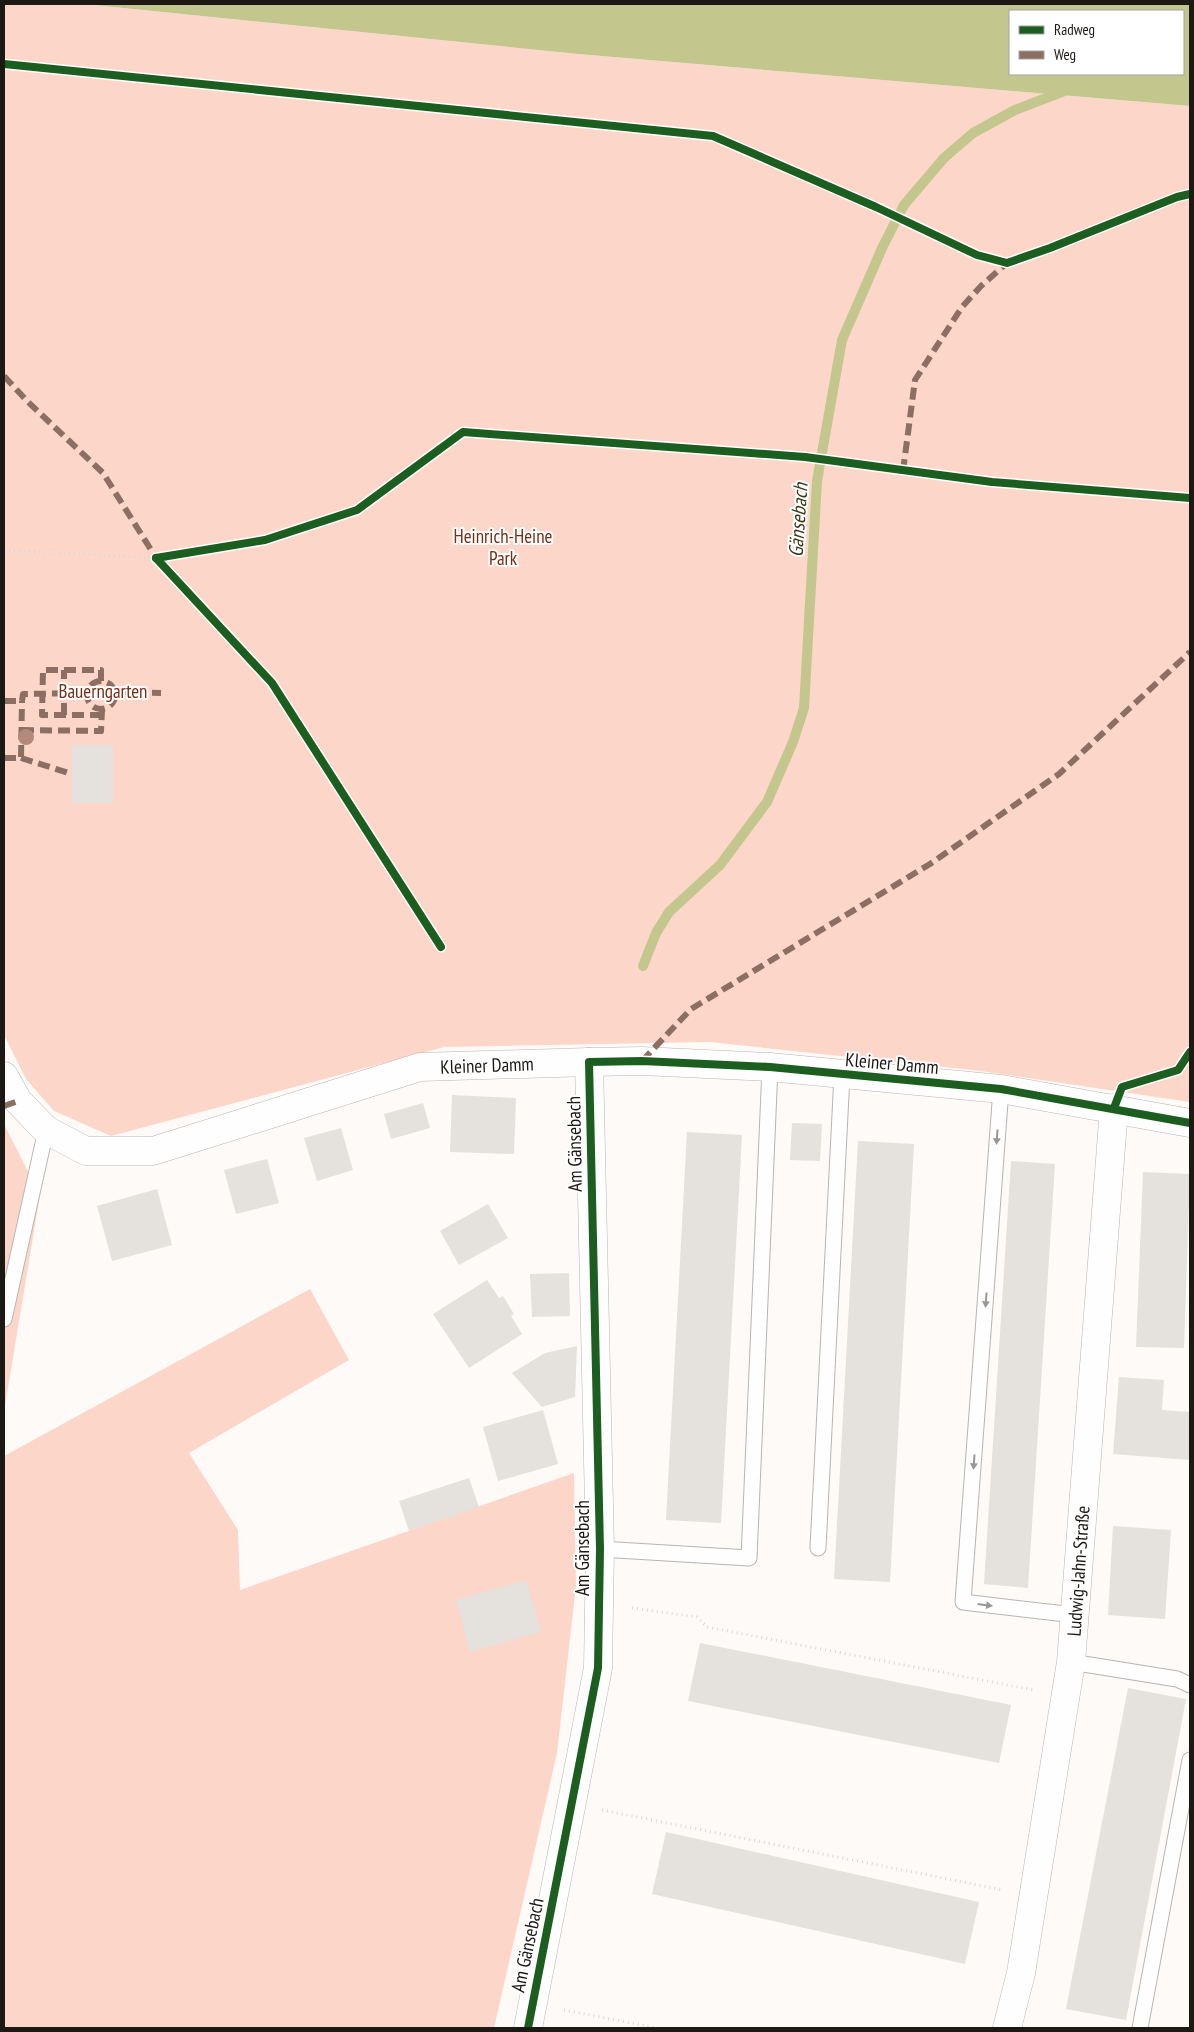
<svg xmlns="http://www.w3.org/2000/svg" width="1194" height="2032" font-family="'PT Sans Narrow',sans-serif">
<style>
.green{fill:#fcd7c9}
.water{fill:#c3c78e;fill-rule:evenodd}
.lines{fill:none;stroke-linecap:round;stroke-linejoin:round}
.stream{stroke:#c3c78e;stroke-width:10}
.building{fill:#e5e1dd}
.service-casing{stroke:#b8b5b1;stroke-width:17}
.minor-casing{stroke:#b8b5b1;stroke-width:29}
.path{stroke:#d9d8d7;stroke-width:3;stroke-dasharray:1 4;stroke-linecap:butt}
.service{stroke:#fffefe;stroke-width:15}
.minor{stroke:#fffefe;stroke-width:28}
.quiet{stroke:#8d6e63;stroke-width:6;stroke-dasharray:12 6;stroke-linecap:butt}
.cycleway-casing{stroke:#fff;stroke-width:11}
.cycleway{stroke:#1b5e20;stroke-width:8}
.tree{fill:#b2897b}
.oneway{fill:#999795}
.labels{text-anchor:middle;stroke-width:4;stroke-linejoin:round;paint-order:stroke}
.park-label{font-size:19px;fill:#752d15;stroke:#fff}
.street-label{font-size:19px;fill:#1c1914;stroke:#fff}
.water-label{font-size:20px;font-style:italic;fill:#373917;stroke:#fff}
</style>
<rect width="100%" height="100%" fill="#fdfaf7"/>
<g class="green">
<path d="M4,4H84L578,54L1190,106V1102L981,1071L709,1042L444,1047L111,1136L54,1111L26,1079L4,1035Z"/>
<path d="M4,1124L40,1195L4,1412Z"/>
<path d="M310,1289L349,1360L189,1453L238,1530L240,1590L574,1473L576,1586L557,1753L494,2028H4V1456Z"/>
</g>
<path class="water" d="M84,4H1190V106L578,54ZM1010,11H1183V74H1010Z"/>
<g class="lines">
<path class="stream" d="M643,966L656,933L669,912L720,865L767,802L793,742L804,708L817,481L842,340L883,246L904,205L944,158L973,133L1015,110L1067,90L1079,74"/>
</g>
<g class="building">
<rect x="72" y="745" width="41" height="58"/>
<path d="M452,1095L516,1098L514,1154L450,1152Z"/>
<path d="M423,1103L430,1128L391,1139L384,1114Z"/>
<path d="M792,1123L822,1124L820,1161L790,1160Z"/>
<path d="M341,1128L353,1170L317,1181L304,1138Z"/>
<path d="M687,1132L742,1135L721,1523L666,1520Z"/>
<path d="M858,1141L914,1144L890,1582L834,1579Z"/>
<path d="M267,1159L279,1203L236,1214L224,1170Z"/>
<path d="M1011,1161L1055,1164L1028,1588L984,1584Z"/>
<path d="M1143,1172L1190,1174L1184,1348L1136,1347Z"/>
<path d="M157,1189L172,1245L112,1261L97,1206Z"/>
<path d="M488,1204L508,1238L459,1265L440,1231Z"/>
<path d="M569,1273L570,1316L532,1317L530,1274Z"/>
<path d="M487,1280L499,1298L503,1296L514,1314L511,1316L522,1334L469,1368L433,1314Z"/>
<path d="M577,1346L575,1397L542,1407L512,1373L545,1353Z"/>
<path d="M1119,1377L1164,1380L1162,1410L1190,1412V1460L1113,1454Z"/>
<path d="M543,1410L558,1464L498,1481L483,1427Z"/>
<path d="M469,1478L479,1507L409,1531L399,1501Z"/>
<path d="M1113,1526L1171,1530L1165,1619L1108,1615Z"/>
<path d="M526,1580L541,1632L470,1652L456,1600Z"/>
<path d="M700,1643L1011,1705L999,1763L688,1701Z"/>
<path d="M1128,1688L1186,1699L1126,2020L1066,2009Z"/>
<path d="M666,1832L979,1902L965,1964L652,1894Z"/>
</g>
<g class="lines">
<defs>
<g id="service">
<path d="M1001,1089L963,1602L1074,1615"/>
<path d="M4,1319L46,1130"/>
<path d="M818,1548L842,1075"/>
<path d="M600,1549L749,1558L770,1067"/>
<path d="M1071,1662L1177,1679L1190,1685"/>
<path d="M1140,2028L1190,1760"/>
</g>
<g id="minor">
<path d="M4,1076L18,1101L46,1130L86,1151H153L420,1067L589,1062L642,1061L770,1067L1001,1089L1190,1123"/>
<path d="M528,2028L598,1668L600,1549L589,1062"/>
<path d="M1007,2028L1021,1973L1071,1662L1114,1108"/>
</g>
</defs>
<use href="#service" class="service-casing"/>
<use href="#minor" class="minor-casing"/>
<g class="path">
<path d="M4,550L156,558"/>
<path d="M1176,1090L1178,1070"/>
<path d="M632,1608L697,1617L707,1627L1034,1690"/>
<path d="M602,1810L1003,1890"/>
<path d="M564,2010L657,2028"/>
</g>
<use href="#service" class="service"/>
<use href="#minor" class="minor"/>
<g class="quiet">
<path d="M4,376L27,401L103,473L158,561"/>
<path d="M903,471L915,380L962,307L981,286L1007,263"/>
<path d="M101,681V670H43L42,715H101"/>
<circle cx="101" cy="695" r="14"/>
<path d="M116,692L161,693"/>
<path d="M4,701H22L23,694L87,693"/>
<path d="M64,715V670"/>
<path d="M22,730L101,731L102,710"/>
<path d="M4,758H21L22,701"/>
<path d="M21,758L72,774"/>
<path d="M642,1061L691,1009L930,864L1059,774L1190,652"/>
<path d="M4,1106L18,1101"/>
</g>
<defs>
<g id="cycleway">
<path d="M4,64L713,136L876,207L977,255L1007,263L1050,248L1177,197L1190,194"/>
<path d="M156,558L265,540L357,510L463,432L805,457L992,482L1190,498"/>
<path d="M156,558L272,683L441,947"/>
<path d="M1114,1108L1122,1087L1178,1070L1190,1052"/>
<path d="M528,2028L598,1668L600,1549L589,1062L642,1061L770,1067L1001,1089L1190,1123"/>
</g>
</defs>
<use href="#cycleway" class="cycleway-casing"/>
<use href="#cycleway" class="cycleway"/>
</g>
<circle class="tree" cx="26" cy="737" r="8"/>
<defs><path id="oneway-solid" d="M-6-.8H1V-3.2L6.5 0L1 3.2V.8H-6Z" transform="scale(1.25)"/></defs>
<g class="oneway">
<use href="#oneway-solid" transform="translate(997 1137) rotate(94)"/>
<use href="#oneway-solid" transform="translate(986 1300) rotate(94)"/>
<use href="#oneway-solid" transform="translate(974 1462) rotate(94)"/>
<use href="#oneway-solid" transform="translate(985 1605) rotate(7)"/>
</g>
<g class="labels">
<g class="park-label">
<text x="503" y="543">Heinrich-Heine<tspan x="503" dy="22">Park</tspan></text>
<text x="103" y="698">Bauerngarten</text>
</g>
<g class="street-label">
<text transform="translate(892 1063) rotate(5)" y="7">Kleiner Damm</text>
<text transform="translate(487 1065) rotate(-2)" y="7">Kleiner Damm</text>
<text transform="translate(574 1144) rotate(-91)" y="7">Am Gänsebach</text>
<text transform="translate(582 1548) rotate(-90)" y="7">Am Gänsebach</text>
<text transform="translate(1078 1571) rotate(-86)" y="7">Ludwig-Jahn-Straße</text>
<text transform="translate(527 1945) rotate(-78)" y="7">Am Gänsebach</text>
</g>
<g class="water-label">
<text transform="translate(798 520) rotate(-86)" y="7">Gänsebach</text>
</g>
</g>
<rect width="1194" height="2032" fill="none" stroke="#1c1914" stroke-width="10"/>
<rect x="1009" y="10" width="175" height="65" fill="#ffffff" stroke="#a4a3a1"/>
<rect x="1019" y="26" width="25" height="8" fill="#1b5e20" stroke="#a4a3a1"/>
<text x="1054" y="35" font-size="15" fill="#1c1914">Radweg</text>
<rect x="1019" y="51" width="25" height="8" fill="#8d6e63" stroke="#a4a3a1"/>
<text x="1054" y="60" font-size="15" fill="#1c1914">Weg</text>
</svg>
